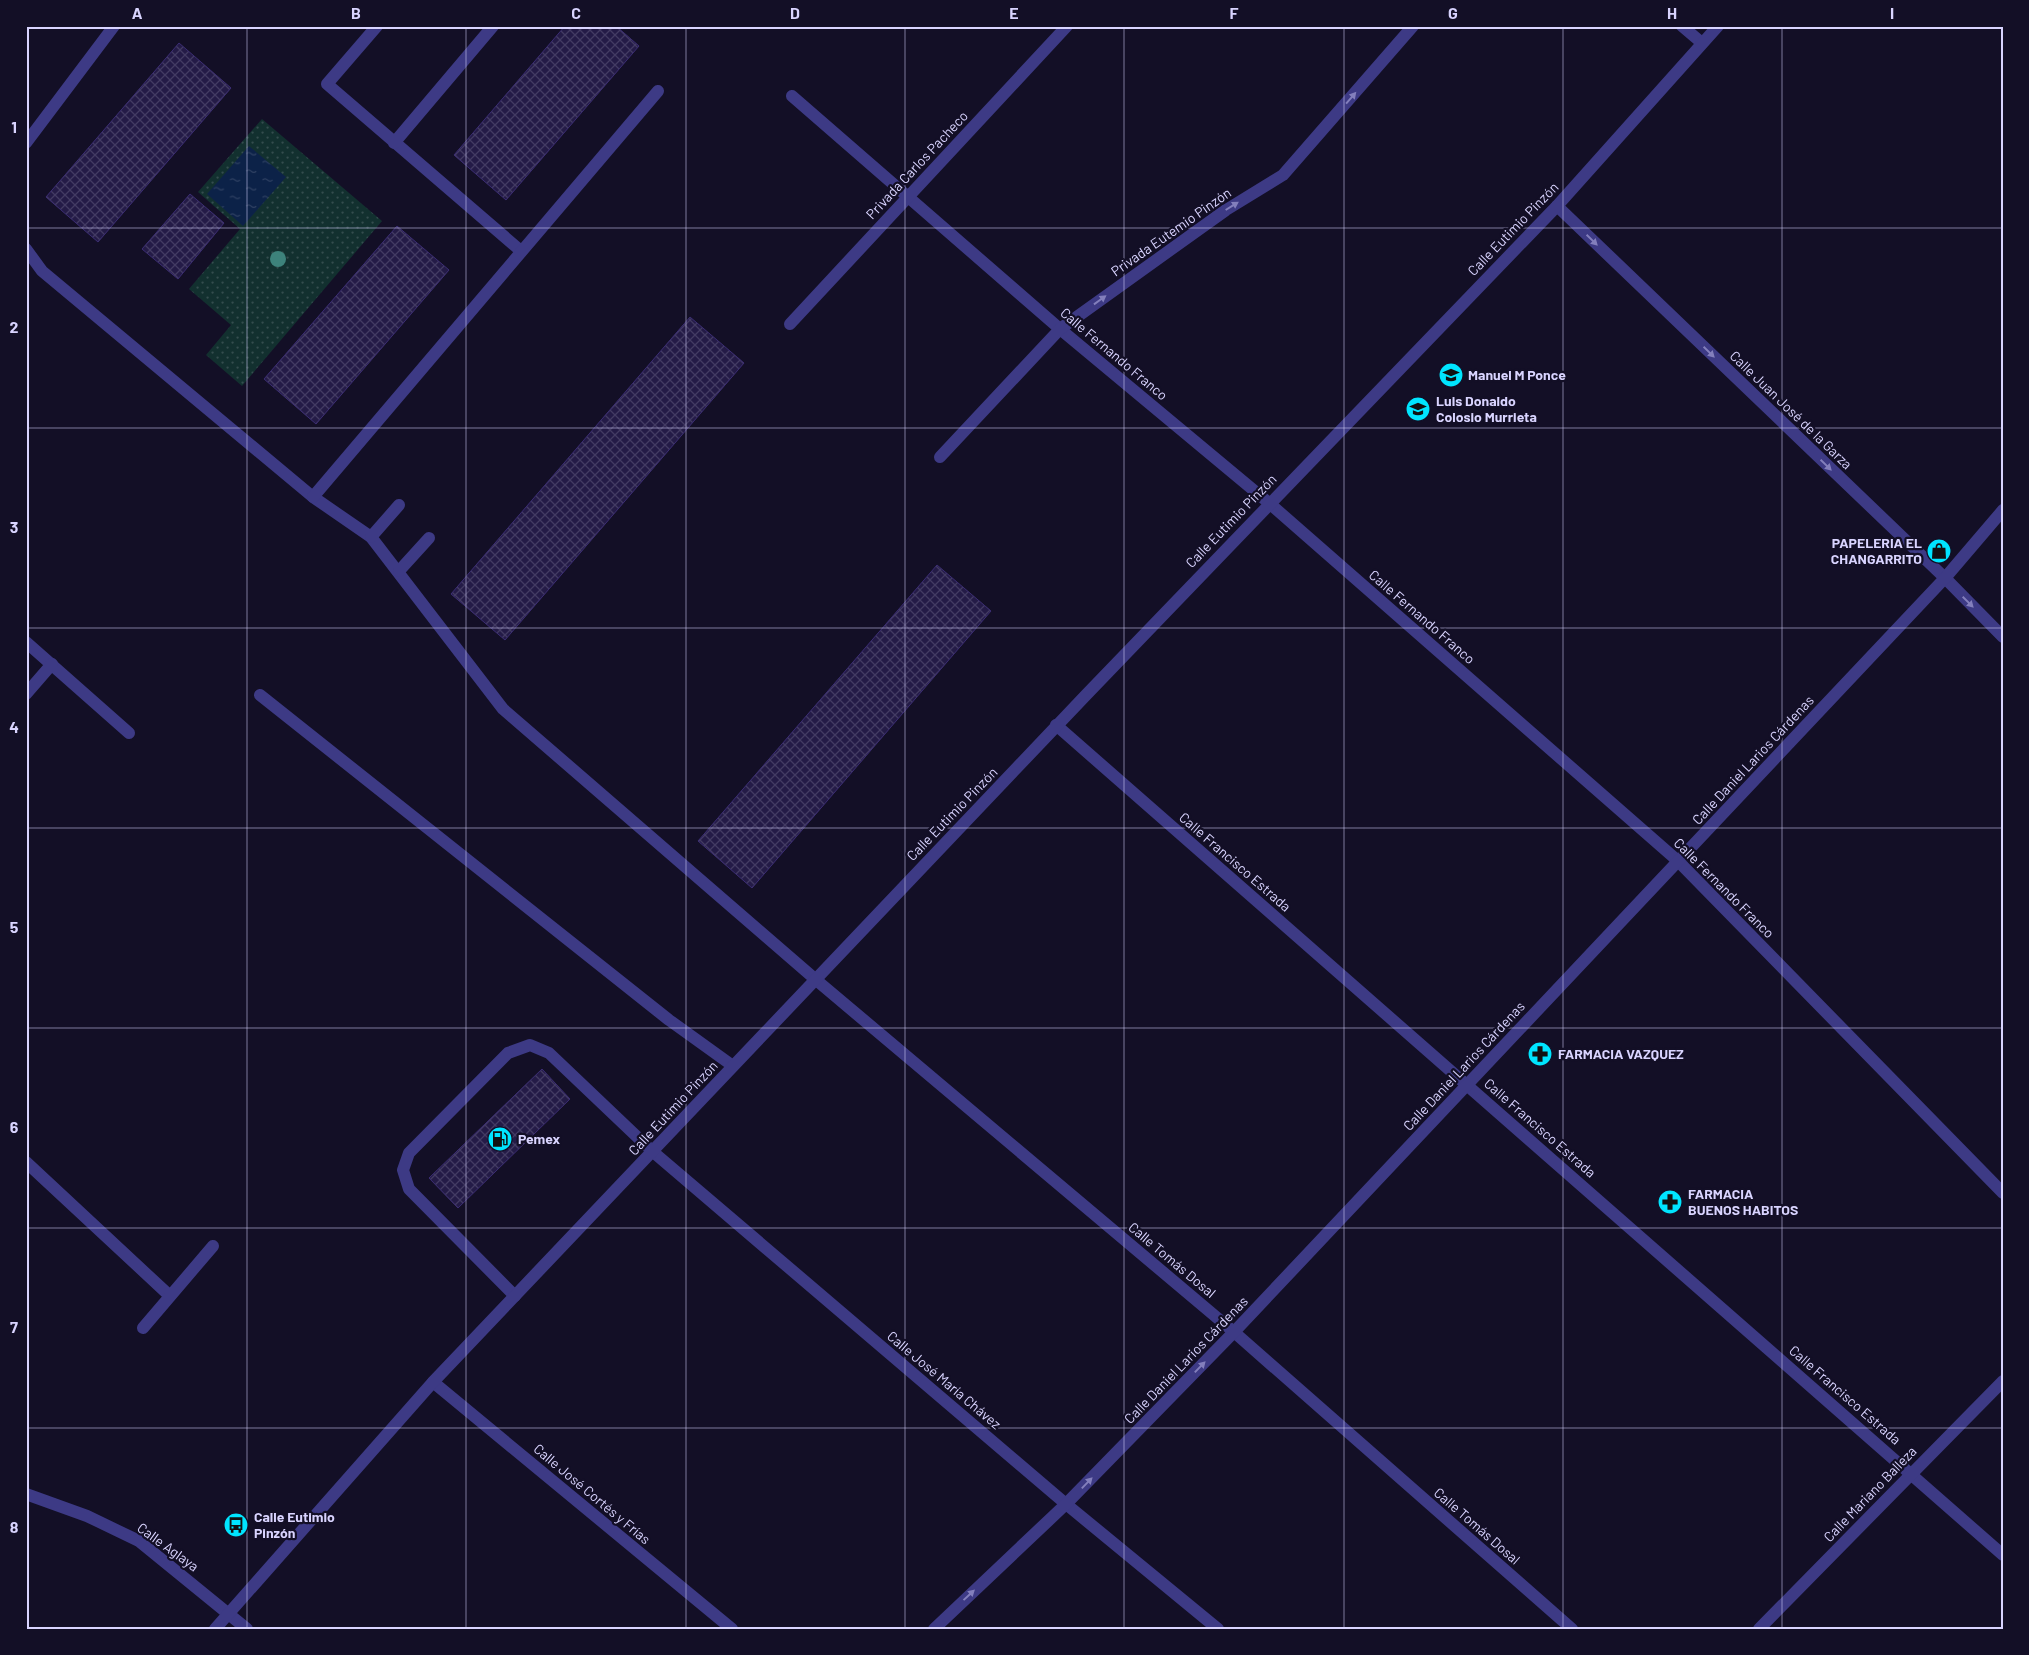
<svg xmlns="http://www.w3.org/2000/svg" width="2029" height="1655" font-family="Barlow,sans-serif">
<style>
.park{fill:url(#park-dots)}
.water{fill:url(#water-ripples)}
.building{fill:url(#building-cross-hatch);stroke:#3b2d73}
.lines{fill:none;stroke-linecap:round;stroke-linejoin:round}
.minor{stroke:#3d3a85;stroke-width:12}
.tree{fill:#3d827b}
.oneway{fill:#837fbc}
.grid{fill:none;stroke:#d9d4ff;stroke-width:1;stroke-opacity:0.55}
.labels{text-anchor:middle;stroke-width:4.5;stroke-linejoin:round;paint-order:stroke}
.street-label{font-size:14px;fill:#d9d4ff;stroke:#130f26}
.poi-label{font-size:14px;font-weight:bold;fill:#d9d4ff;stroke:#130f26;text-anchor:start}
.neatline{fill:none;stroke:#d9d4ff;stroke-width:2}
.grid-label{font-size:16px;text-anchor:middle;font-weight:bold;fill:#d9d4ff}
</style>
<defs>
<pattern id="park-dots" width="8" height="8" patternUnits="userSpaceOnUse" patternTransform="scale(1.25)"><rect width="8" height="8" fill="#12302f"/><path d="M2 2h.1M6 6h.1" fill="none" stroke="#344d4e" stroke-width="1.8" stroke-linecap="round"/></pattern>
<pattern id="water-ripples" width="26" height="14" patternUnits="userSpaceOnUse" patternTransform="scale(1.25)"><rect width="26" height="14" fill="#0c2248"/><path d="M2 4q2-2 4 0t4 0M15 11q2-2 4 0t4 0" fill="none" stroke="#2f4163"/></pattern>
<pattern id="building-cross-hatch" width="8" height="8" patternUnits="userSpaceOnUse" patternTransform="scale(1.25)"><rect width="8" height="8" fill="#241b47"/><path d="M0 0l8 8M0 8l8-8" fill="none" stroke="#433b63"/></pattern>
</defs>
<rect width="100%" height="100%" fill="#130f26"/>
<path class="park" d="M262,119L382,221L242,386L206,355L231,325L189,289L240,229L198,192Z"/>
<path class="water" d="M249,146L286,177L243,226L207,194Z"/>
<g class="building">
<path d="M565,26H616L639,46L506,200L454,155Z"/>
<path d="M179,43L231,88L98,242L46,197Z"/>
<path d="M190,194L224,223L178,279L142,249Z"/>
<path d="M397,226L449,270L316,424L264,379Z"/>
<path d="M690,317L744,363L505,640L451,594Z"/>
<path d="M937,565L991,611L752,888L698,841Z"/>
<path d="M542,1069L570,1099L458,1208L429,1178Z"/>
</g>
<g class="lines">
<g class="minor">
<path d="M377,26L327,84L521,251"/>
<path d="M1682,26L1702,43"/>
<path d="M792,96L1060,329L1269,503L1678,861L2003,1193"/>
<path d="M26,143L114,26"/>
<path d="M394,143L493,26"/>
<path d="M1557,206L1945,578L2003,637"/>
<path d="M26,249L42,271L313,497L371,537L503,709L815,979L1234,1332L1572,1629"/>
<path d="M790,324L1067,26"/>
<path d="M940,457L1060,329L1226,210L1283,175L1413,26"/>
<path d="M313,497L658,91"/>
<path d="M371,537L399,505"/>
<path d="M399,571L429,538"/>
<path d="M26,642L129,733"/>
<path d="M26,694L52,664"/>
<path d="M260,695L669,1020L733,1066"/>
<path d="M1056,725L2003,1555"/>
<path d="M26,1162L170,1296"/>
<path d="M515,1296L409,1189L403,1170L409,1153L508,1053L530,1045L549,1053L652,1151L1066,1504L1218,1629"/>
<path d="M143,1328L213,1246"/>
<path d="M433,1382L732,1629"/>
<path d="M26,1494L87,1516L139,1541L247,1629"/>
<path d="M215,1629L433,1382L1086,695L1557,206L1718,26"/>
<path d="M934,1629L1066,1504L1234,1332L1945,578L2003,510"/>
<path d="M1759,1629L2003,1381"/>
</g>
</g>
<circle class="tree" cx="278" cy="259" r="8"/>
<defs><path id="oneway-solid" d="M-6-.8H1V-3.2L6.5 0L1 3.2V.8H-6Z" transform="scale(1.25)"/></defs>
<g class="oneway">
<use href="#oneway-solid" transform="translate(1351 98) rotate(-49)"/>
<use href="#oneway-solid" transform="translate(1232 206) rotate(-32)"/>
<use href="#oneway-solid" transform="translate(1592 240) rotate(44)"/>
<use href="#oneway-solid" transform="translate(1100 300) rotate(-36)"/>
<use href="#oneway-solid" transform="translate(1709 352) rotate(44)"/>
<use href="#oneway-solid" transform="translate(1826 465) rotate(44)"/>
<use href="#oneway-solid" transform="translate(1968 602) rotate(45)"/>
<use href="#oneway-solid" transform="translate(1200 1367) rotate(-46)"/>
<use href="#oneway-solid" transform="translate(1087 1483) rotate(-46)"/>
<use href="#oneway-solid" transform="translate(969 1595) rotate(-43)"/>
</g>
<path class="grid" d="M247,26V1629M466,26V1629M686,26V1629M905,26V1629M1124,26V1629M1344,26V1629M1563,26V1629M1782,26V1629M26,228H2003M26,428H2003M26,628H2003M26,828H2003M26,1028H2003M26,1228H2003M26,1428H2003"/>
<defs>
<symbol id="school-disc" viewBox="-11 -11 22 22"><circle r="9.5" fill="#00e5ff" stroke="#130f26"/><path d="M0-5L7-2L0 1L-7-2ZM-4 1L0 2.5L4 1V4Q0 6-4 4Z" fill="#111"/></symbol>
<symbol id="shop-disc" viewBox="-11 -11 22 22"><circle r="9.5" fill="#00e5ff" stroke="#130f26"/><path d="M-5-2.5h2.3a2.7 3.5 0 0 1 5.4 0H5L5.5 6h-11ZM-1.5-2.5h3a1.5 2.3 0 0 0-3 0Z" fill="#111"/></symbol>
<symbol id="pharmacy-disc" viewBox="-11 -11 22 22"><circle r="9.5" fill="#00e5ff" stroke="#130f26"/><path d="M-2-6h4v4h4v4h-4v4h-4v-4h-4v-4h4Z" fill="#111"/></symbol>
<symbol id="fuel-disc" viewBox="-11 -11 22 22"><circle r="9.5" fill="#00e5ff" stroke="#130f26"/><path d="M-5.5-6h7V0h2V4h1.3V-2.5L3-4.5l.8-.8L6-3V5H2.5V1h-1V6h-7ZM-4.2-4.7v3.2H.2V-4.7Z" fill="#111"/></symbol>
<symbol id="bus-disc" viewBox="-11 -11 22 22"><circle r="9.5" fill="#00e5ff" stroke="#130f26"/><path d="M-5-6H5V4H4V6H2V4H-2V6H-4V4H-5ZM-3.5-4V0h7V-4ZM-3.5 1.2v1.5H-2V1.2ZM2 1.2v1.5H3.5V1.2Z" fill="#111"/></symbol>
</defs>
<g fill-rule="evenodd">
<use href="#school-disc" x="1437" y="361" width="28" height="28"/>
<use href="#school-disc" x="1404" y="395" width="28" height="28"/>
<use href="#shop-disc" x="1925" y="537" width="28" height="28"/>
<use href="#pharmacy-disc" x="1526" y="1040" width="28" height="28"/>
<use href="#fuel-disc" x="486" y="1125" width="28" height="28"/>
<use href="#pharmacy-disc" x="1656" y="1188" width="28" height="28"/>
<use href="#bus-disc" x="222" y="1511" width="28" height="28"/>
</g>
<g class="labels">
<g class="street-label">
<text transform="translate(917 165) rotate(-47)" y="5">Privada Carlos Pacheco</text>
<text transform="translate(1513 229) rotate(-46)" y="5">Calle Eutimio Pinzón</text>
<text transform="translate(1171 232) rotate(-35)" y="5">Privada Eutemio Pinzón</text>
<text transform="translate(1114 354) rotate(40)" y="5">Calle Fernando Franco</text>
<text transform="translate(1791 410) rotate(44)" y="5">Calle Juan José de la Garza</text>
<text transform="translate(1231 521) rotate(-46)" y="5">Calle Eutimio Pinzón</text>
<text transform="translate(1422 617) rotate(41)" y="5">Calle Fernando Franco</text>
<text transform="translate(1753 760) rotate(-47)" y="5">Calle Daniel Larios Cárdenas</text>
<text transform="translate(952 814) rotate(-46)" y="5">Calle Eutimio Pinzón</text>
<text transform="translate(1235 862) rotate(41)" y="5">Calle Francisco Estrada</text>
<text transform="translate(1724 888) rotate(45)" y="5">Calle Fernando Franco</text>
<text transform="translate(1464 1066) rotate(-47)" y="5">Calle Daniel Larios Cárdenas</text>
<text transform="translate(673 1108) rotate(-47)" y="5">Calle Eutimio Pinzón</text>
<text transform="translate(1540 1128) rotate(41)" y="5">Calle Francisco Estrada</text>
<text transform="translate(1172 1260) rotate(40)" y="5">Calle Tomás Dosal</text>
<text transform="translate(1186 1360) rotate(-46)" y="5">Calle Daniel Larios Cárdenas</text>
<text transform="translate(944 1380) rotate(40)" y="5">Calle José María Chávez</text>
<text transform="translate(1845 1395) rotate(41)" y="5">Calle Francisco Estrada</text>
<text transform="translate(592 1494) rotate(40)" y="5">Calle José Cortés y Frías</text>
<text transform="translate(1870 1494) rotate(-46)" y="5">Calle Mariano Balleza</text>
<text transform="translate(1477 1526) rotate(41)" y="5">Calle Tomás Dosal</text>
<text transform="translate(168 1547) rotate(36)" y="5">Calle Aglaya</text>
</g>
<g class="poi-label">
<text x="1468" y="380">Manuel M Ponce</text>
<text x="1436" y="406">Luis Donaldo<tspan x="1436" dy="16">Colosio Murrieta</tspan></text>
<text x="1922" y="548" text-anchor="end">PAPELERIA EL<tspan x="1922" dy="16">CHANGARRITO</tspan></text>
<text x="1558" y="1059">FARMACIA VAZQUEZ</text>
<text x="518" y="1144">Pemex</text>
<text x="1688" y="1199">FARMACIA<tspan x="1688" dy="16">BUENOS HABITOS</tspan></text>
<text x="254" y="1522">Calle Eutimio<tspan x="254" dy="16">Pinzón</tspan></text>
</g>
</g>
<rect width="2029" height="1655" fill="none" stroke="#130f26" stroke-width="55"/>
<rect x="28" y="28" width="1974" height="1600" class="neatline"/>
<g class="grid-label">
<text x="137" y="19">A</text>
<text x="356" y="19">B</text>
<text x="576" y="19">C</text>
<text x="795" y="19">D</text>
<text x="1014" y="19">E</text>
<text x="1234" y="19">F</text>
<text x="1453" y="19">G</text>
<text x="1672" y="19">H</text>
<text x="1892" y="19">I</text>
<text x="14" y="133">1</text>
<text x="14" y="333">2</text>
<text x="14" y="533">3</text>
<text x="14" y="733">4</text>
<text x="14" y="933">5</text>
<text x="14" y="1133">6</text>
<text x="14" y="1333">7</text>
<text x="14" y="1533">8</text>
</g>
</svg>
